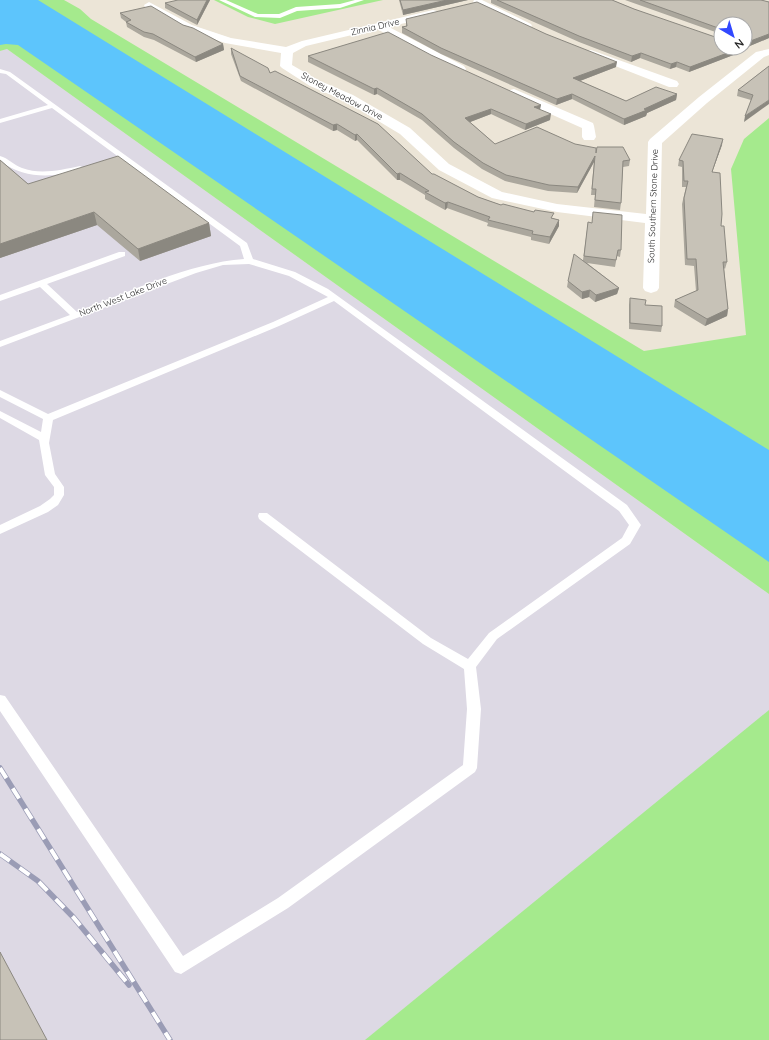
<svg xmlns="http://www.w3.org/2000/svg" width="769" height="1040" font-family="Quicksand,sans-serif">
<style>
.industrial{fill:#ddd9e4}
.green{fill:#a5ea8d}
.water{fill:#5dc5fc}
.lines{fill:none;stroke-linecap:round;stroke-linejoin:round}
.service{fill:#fff;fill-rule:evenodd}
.minor{fill:#fff;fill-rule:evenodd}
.rail-casing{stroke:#9a9cb5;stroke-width:5.5}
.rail{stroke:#fff;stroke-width:4;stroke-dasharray:12;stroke-linecap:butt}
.wall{fill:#aba79d}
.shaded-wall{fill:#8b8880}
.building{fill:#c7c2b7;stroke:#8b8880}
.labels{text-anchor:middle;stroke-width:3;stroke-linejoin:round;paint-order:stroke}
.far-street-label{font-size:9px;fill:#282828;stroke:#fff}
</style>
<rect width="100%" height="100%" fill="#ece5d7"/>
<path class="industrial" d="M7,49L769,594V1040H0V51Z"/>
<g class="green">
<path d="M0,0H64L80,9L91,19L644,351L746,335L731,169L744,139L769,118V594L7,49L0,51Z"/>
<path d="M214,0H383L275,24L248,17Z"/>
<path d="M769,710V1040H365Z"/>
</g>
<path class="water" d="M0,0H38L769,450V562L18,45L6,44L0,45Z"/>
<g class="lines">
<g class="service">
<path d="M219,0H226L258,14H279L296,7L340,4L355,0H364L340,8L297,11L280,18L255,17Z"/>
<path d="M0,69L10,72L247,243L253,259L295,272L328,289L627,505L641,525L630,544L497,639L476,667L481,709L477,768L475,772L288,908L181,974L175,972L0,711V695L5,696L183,956L278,898L463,765L467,709L464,669L423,644L259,519L258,516L259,513H267L431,638L468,659L489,633L622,538L629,525L619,511L334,301L279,326L53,420L49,443L55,474L64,487V495L58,505L48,512L0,534V525L40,506L50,499L54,495V487L45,475L39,440L0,418V411L41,432L43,419L0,397V390L48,414L273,322L328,297L289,276L249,264L223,265L196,273L0,347V341L70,315L40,287L0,301V295L119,252H125V256L47,284L77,312C129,292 189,263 244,259L240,246L52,108L0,123V119L48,105L6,74L0,73Z"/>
<path d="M0,156C8,158 14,165 22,168C40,175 61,170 80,166L84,168L83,170C53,177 26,180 0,161Z"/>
</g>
<g class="minor">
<path d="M474,0H482L531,24L532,26L527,29L523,28L474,4L473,2Z"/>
<path d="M149,2L192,25L231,38L286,47L302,41L433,10L437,11L438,13L437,15L389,27L464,66L466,69L464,72H456L377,29L306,46L293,53L292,65L318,80L353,95L410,128L449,164L502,192L557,204L646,214L648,142L650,139L699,97L756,52L769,49V55L764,57L707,103L662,143L659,288L657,291L651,293L645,291L643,288L645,223L557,212L492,198L439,170L400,134L345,101L310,86L282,68L280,66L281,53L225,43L184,29L145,7L144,5Z"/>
<path d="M591,50L677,81L679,84L677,87H669L587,55L585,53L587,51Z"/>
<path d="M514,89L593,123L594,126L596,137L594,140H584L582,137V128L510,96L508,93L510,90Z"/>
</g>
<defs>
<g id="rail">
<path d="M0,768L170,1040"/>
<path d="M0,854L38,881L74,918L129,985"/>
</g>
</defs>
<use href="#rail" class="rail-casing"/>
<use href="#rail" class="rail"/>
</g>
<g class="wall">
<path d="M210,0L197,25L165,8V3Z"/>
<path d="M399,0H468L403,15Z"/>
<path d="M491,0H612L737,51L736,54L689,72L676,67L670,69L640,58L631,62L579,42L491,3Z"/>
<path d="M625,0H761L769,2V38L745,48V24H721V34Z"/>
<path d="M120,13L183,25L223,44L224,50L196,62L154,40L144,37L127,27L126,22L121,18Z"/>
<path d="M406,19L616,67L580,81L626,101L677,94L676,100L647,113L646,116L624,125L572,99L556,105L441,54L402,33V27L406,26Z"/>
<path d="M231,48L432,174L478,197L501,205L559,220V226L549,244L531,240V237L487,226L488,223L447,208L445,210L425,199V195L400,180H397L357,140L355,141L337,130L333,131L241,81L231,54Z"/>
<path d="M431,55L540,110L550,120L525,130L491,114L470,122L495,144L596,153L630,160L629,166L623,167L621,203L620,210L594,207L595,195H591L594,162L577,193L548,191L505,181L482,169L454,148L422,120L377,94L374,95L308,62V56Z"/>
<path d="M769,66L744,122L751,100L737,96L738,90Z"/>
<path d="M722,145L712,172L727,262L725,269L724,268L728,309L727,316L705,326L674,307L675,300L696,291L694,266L685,265L682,204L686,187H682V167L678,166L679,160Z"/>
<path d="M0,160L28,184L209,223L211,236L140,261L97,225L0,258Z"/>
<path d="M588,222L621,250L620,257L617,256L615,267L587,263L619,288L617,294L595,302L589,297L582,299L567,287L568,281L583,260Z"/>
<path d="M630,298L645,305L662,326L661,332L629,329V305Z"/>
</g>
<g class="shaded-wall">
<path d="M207,0H210L197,25V20Z"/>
<path d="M447,0H468L403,15V10Z"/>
<path d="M769,34V38L745,48V43Z"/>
<path d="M223,44L224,50L196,62L195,57Z"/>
<path d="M733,48H745L737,51L736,54L689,72L690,67Z"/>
<path d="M641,53L640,58L631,62L632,56Z"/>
<path d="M617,62L616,67L572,84L573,78Z"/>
<path d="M677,62L676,67L670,69L671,64Z"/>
<path d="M377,88V94L374,95V89Z"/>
<path d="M572,94V99L556,105L557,99Z"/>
<path d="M677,94L676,100L647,113L646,116L624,125V119L644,109Z"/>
<path d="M769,100V104L744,122L745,116Z"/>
<path d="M541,105L540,110L534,107Z"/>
<path d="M491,109V114L465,124V118Z"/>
<path d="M551,114L550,120L525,130L526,124Z"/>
<path d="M337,124V130L333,131V125Z"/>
<path d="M357,134V140L355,141V135Z"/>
<path d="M723,139L722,145L710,178Z"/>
<path d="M595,156L594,162L577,193L578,187Z"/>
<path d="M400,173V180H397V174Z"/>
<path d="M448,202L447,208L445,210V203Z"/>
<path d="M94,212L97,225L0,258V244Z"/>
<path d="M559,220V226L549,244L550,237Z"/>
<path d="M209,223L211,236L140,261L138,249Z"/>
<path d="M619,288L617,294L595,302L596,295Z"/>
<path d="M590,290L589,297L582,299V292Z"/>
<path d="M728,309L727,316L705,326L707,319Z"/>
</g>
<g class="building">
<path d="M178,0H207L197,20L165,3Z"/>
<path d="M400,0H447L403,10Z"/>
<path d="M497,0H612L634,9L721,39V48H735L738,49L690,67L677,62L671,64L641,53L632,56L579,36Z"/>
<path d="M640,0H761L769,2V34L745,43V24H721V29Z"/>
<path d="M477,2L546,34L617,62L573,78L626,101L656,87L677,94L644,109L647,110L624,119L572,94L557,99L441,48L402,27L407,26L406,19Z"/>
<path d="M151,6L183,25L193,28L223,44L195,57L153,34L144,32L126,22L131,20L120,13Z"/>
<path d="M388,32L431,55L541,105L534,107L551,114L526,124L491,109L465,118L495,144L537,127L575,144L596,148V153L597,147H623L630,160L623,161L621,203L595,200L596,189H592L595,156L578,187L549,185L506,175L483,163L454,142L422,114L377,88L374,89L308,56Z"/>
<path d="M231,48L268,68L270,73L275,71L378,124L432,174H434L478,197L501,205L503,204L534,212L535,210L554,213L551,218L559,220L550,237L532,234L533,231L488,220L490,217L448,202L445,203L425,192L429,191L400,173L397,174L357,134L355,135L337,124L333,125L240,76Z"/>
<path d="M769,66V100L745,116L753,95L738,90Z"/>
<path d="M692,134L723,139L712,172L720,173L722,214L721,226H724L727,262H723L728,309L707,319L675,300L698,290L696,259H687L684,198L688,181H684L683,161L679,160Z"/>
<path d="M118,156L209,223L138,249L94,212L0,244V160L28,184Z"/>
<path d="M593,212L622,215L621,250H618L616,260L584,256L588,222L592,223Z"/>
<path d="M574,254L619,288L596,295L590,290L582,292L568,281Z"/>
<path d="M630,298L646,300L645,305L662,306V326L630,323Z"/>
<path d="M0,952L47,1040H0Z"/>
</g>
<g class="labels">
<g class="far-street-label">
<text transform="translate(375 27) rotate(-13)" y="3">Zinnia Drive</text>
<text transform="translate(342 96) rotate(28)" y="3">Stoney Meadow Drive</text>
<text transform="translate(653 206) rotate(-88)" y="3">South Southern Stone Drive</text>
<text transform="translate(123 297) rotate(-21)" y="3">North West Lake Drive</text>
</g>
</g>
<g transform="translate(733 36) rotate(142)"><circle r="19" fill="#ffffff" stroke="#a9a9a9"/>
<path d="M0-3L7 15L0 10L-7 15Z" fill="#3248ff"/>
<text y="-6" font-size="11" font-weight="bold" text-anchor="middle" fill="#282828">N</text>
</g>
</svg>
